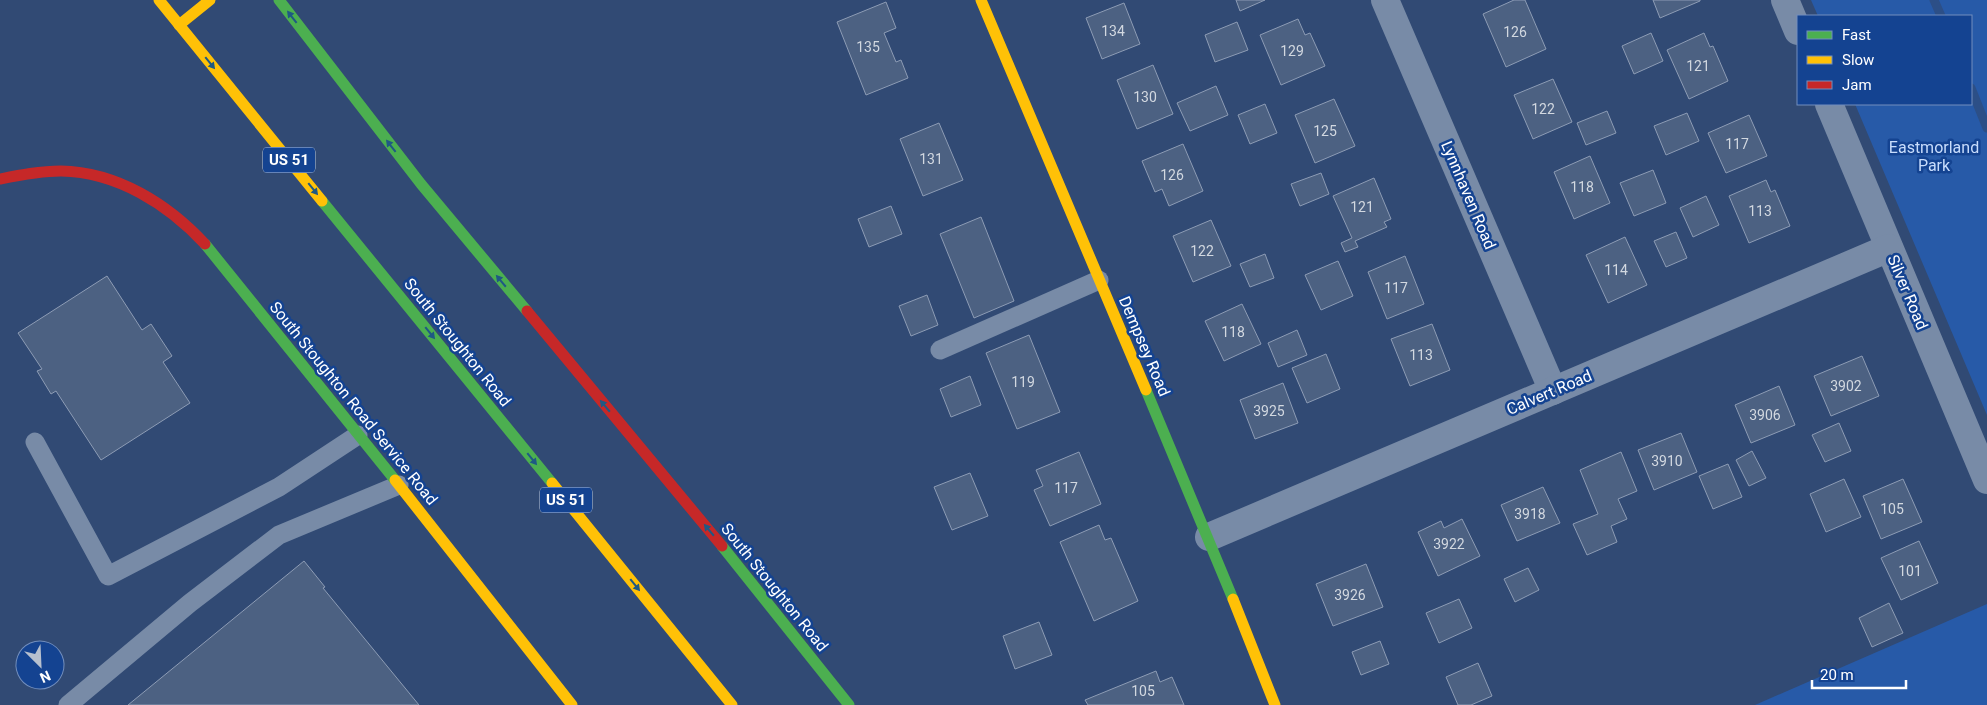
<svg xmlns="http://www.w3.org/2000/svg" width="1987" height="705" font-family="Roboto,sans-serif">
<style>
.green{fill:#275aa8}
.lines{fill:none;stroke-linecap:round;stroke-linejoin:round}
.stream{stroke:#2c4f87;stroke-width:9}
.building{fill:#4c6182;stroke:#8d9cb5}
.lane{stroke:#788ba7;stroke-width:19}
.street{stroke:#788ba7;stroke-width:28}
.fast{stroke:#4caf50;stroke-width:11}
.slow{stroke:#ffc107;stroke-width:11}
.jam{stroke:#c62828;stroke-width:11}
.oneway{fill:#1f5984}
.labels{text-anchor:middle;stroke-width:5;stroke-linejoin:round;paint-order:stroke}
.number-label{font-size:14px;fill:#d2d8e0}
.shield{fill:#144391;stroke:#b8c7de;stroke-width:1}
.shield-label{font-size:15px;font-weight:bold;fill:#fff}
.park-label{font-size:16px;fill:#c7dcfc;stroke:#144391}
.street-label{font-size:16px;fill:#fff;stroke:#144391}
</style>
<rect width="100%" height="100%" fill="#314a74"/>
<g class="green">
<path d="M1811,0H1987V415L1855,104H1971V16H1818Z"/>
<path d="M1987,604V705H1755Z"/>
</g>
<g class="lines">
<g class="stream">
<path d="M1934,0L1941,16"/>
<path d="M1971,88L1987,128"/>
</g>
</g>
<g class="building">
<path d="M1236,0H1265L1240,11Z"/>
<path d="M1514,0H1525L1546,49L1506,67L1483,14Z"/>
<path d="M1653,0H1700V1L1660,18Z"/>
<path d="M886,2L896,28L884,33L896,62L901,60L908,78L866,95L837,22Z"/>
<path d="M1124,3L1140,44L1102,59L1086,18Z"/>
<path d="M1298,19L1305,35L1310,33L1325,66L1281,85L1260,35Z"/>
<path d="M1237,22L1248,50L1215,62L1205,35Z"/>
<path d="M1651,33L1663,61L1634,74L1622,46Z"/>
<path d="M1704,33L1710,47L1713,46L1728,81L1689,99L1667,50Z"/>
<path d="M1153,65L1173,114L1137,129L1117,80Z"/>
<path d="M1553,79L1572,122L1533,139L1514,95Z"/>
<path d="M1216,86L1228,115L1190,131L1177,103Z"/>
<path d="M1334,99L1355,146L1315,163L1295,115Z"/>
<path d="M1265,104L1277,133L1250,144L1238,115Z"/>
<path d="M1607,111L1616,133L1586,145L1577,123Z"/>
<path d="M1687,113L1699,141L1666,155L1654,126Z"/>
<path d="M1749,115L1767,156L1726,173L1708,133Z"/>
<path d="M939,123L963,180L923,196L900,139Z"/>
<path d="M1183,144L1203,191L1169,206L1162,189L1155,192L1142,161Z"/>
<path d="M1590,156L1610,203L1574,219L1554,172Z"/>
<path d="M1653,170L1666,203L1634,216L1620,183Z"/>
<path d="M1321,173L1329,194L1300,206L1291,184Z"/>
<path d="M1374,178L1391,219L1384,222L1387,227L1355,241L1358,247L1345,252L1341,243L1352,238L1333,196Z"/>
<path d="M1766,180L1771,192L1775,190L1790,226L1749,243L1729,196Z"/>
<path d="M1706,196L1719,225L1693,237L1680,208Z"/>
<path d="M891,206L902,234L869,247L858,219Z"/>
<path d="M981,217L1014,301L974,318L940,234Z"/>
<path d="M1211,220L1231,266L1193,282L1173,236Z"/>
<path d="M1676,232L1687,258L1666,267L1654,241Z"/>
<path d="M1625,237L1647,285L1608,303L1586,255Z"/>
<path d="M1265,254L1274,278L1250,287L1240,264Z"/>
<path d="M1405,256L1424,304L1387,319L1368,272Z"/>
<path d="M1338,261L1353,296L1321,310L1305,275Z"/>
<path d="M107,276L142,330L151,324L172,356L163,362L190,403L101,460L56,391L51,394L37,371L42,369L18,333Z"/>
<path d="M927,295L938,325L911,336L899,306Z"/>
<path d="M1242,304L1261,344L1224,361L1205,321Z"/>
<path d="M1432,324L1450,370L1410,386L1391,339Z"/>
<path d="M1297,330L1307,355L1278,367L1268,343Z"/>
<path d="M1029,335L1060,412L1017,429L986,353Z"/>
<path d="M1326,354L1340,389L1307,403L1292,368Z"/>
<path d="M1862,356L1879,396L1831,416L1814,376Z"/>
<path d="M970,376L981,405L951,417L940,389Z"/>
<path d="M1283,383L1298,423L1255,439L1240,400Z"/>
<path d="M1779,386L1795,425L1751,443L1735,405Z"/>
<path d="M1839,423L1851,451L1825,462L1812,435Z"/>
<path d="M1681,433L1697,472L1654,490L1638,450Z"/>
<path d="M1752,451L1766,478L1749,486L1736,460Z"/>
<path d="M1079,452L1101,504L1050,526L1034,490L1043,486L1036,470Z"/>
<path d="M1621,452L1637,491L1618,499L1627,519L1611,526L1617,542L1587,555L1573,524L1598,514L1580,470Z"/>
<path d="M1728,464L1742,497L1713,509L1699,476Z"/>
<path d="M970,473L988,516L952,530L934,487Z"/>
<path d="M1844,479L1861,517L1826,532L1810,494Z"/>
<path d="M1903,479L1922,522L1881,539L1863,496Z"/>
<path d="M1543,487L1560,523L1517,541L1501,505Z"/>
<path d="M1462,519L1480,556L1438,576L1418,532L1441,521L1444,528Z"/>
<path d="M1099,525L1105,540L1111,538L1138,601L1094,621L1060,542Z"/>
<path d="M1919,541L1938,583L1901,600L1881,558Z"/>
<path d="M304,561L325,587L323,588L419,705H128Z"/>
<path d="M1366,564L1383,607L1333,626L1316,584Z"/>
<path d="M1528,568L1539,590L1515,602L1504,579Z"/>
<path d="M1459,599L1472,628L1439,643L1426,613Z"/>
<path d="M1889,603L1903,633L1872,647L1859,618Z"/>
<path d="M1039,622L1052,655L1015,669L1003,636Z"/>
<path d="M1380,641L1389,664L1361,675L1352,652Z"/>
<path d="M1478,663L1492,696L1471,705H1458L1446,677Z"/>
<path d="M1156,671L1160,682L1172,677L1184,705H1088L1085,700Z"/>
</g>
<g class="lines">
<g class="lane">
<path d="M940,350L1099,280"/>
<path d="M35,442L108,576L279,487L358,435"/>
<path d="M68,705L190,603L279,535L399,485"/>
</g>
<g class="street">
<path d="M1385,0L1553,391"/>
<path d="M1785,0L1798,31"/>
<path d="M1829,104L1987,480"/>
<path d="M1209,537L1889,248"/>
</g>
<g class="fast">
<path d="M279,0L421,184L527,311"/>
<path d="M322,201L552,483"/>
<path d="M205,244L395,480"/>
<path d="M1146,390L1233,599"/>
<path d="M722,546L849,705"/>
</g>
<g class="slow">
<path d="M159,0L322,201"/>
<path d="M981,0L1146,390"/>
<path d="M179,25L210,0"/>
<path d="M395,480L572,705"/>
<path d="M552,483L732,705"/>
<path d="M1233,599L1275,705"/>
</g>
<g class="jam">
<path d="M0,179C20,175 40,171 61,171C117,172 168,204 205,244"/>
<path d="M527,311L722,546"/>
</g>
</g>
<defs><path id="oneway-solid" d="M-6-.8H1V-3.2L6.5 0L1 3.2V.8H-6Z" transform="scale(1.25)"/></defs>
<g class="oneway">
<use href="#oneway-solid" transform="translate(292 17) rotate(-128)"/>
<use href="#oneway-solid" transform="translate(210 63) rotate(51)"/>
<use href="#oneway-solid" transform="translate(391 146) rotate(-128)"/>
<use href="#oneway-solid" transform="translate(313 189) rotate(51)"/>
<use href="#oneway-solid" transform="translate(501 281) rotate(-130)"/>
<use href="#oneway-solid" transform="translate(430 333) rotate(51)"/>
<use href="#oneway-solid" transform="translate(605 406) rotate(-130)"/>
<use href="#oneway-solid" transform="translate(532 459) rotate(51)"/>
<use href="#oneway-solid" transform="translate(709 530) rotate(-130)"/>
<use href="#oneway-solid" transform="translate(635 585) rotate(51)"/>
</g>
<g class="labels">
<g class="number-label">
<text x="1113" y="36">134</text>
<text x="1515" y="37">126</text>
<text x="868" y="52">135</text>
<text x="1292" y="56">129</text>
<text x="1698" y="71">121</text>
<text x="1145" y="102">130</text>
<text x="1543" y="114">122</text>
<text x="1325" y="136">125</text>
<text x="1737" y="149">117</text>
<text x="931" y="164">131</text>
<text x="1172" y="180">126</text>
<text x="1582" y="192">118</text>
<text x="1362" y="212">121</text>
<text x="1760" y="216">113</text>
<text x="1202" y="256">122</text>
<text x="1616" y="275">114</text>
<text x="1396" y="293">117</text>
<text x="1233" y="337">118</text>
<text x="1421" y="360">113</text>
<text x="1023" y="387">119</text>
<text x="1846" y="391">3902</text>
<text x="1269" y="416">3925</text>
<text x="1765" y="420">3906</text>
<text x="1667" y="466">3910</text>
<text x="1066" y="493">117</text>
<text x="1892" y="514">105</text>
<text x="1530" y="519">3918</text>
<text x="1449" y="549">3922</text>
<text x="1910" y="576">101</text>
<text x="1350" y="600">3926</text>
<text x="1143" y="696">105</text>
</g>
<g class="shield">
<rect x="263" y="147.5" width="52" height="25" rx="4"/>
<rect x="540" y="487.5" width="52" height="25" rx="4"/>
</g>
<g class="shield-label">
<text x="289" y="165">US 51</text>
<text x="566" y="505">US 51</text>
</g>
<g class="park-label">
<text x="1934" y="153">Eastmorland<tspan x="1934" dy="18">Park</tspan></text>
</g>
<g class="street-label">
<text transform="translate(1469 195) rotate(67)" y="6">Lynnhaven Road</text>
<text transform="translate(1908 292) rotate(67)" y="6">Silver Road</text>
<text transform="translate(458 342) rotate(51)" y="6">South Stoughton Road</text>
<text transform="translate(1145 346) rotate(67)" y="6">Dempsey Road</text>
<text transform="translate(1549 392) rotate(-23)" y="6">Calvert Road</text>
<text transform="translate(354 403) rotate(51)" y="6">South Stoughton Road Service Road</text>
<text transform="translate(775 587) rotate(51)" y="6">South Stoughton Road</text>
</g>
</g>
<rect x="1797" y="15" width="175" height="90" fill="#144391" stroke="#728ebd"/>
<rect x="1807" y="31" width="25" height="8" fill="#4caf50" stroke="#728ebd"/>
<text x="1842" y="40" font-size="15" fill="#ffffff">Fast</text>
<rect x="1807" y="56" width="25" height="8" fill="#ffc107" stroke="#728ebd"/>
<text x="1842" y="65" font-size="15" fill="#ffffff">Slow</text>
<rect x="1807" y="81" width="25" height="8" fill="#c62828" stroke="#728ebd"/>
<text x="1842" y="90" font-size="15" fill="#ffffff">Jam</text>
<g transform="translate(40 665) rotate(156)"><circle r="24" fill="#144391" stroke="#728ebd"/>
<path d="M0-4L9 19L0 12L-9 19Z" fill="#b7c0ce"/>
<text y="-8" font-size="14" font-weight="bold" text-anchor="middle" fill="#ffffff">N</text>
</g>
<path d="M1812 680v8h94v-8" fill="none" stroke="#ffffff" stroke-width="2.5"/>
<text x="1820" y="680" font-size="15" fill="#ffffff" stroke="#144391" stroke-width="4" paint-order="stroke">20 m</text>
</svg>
